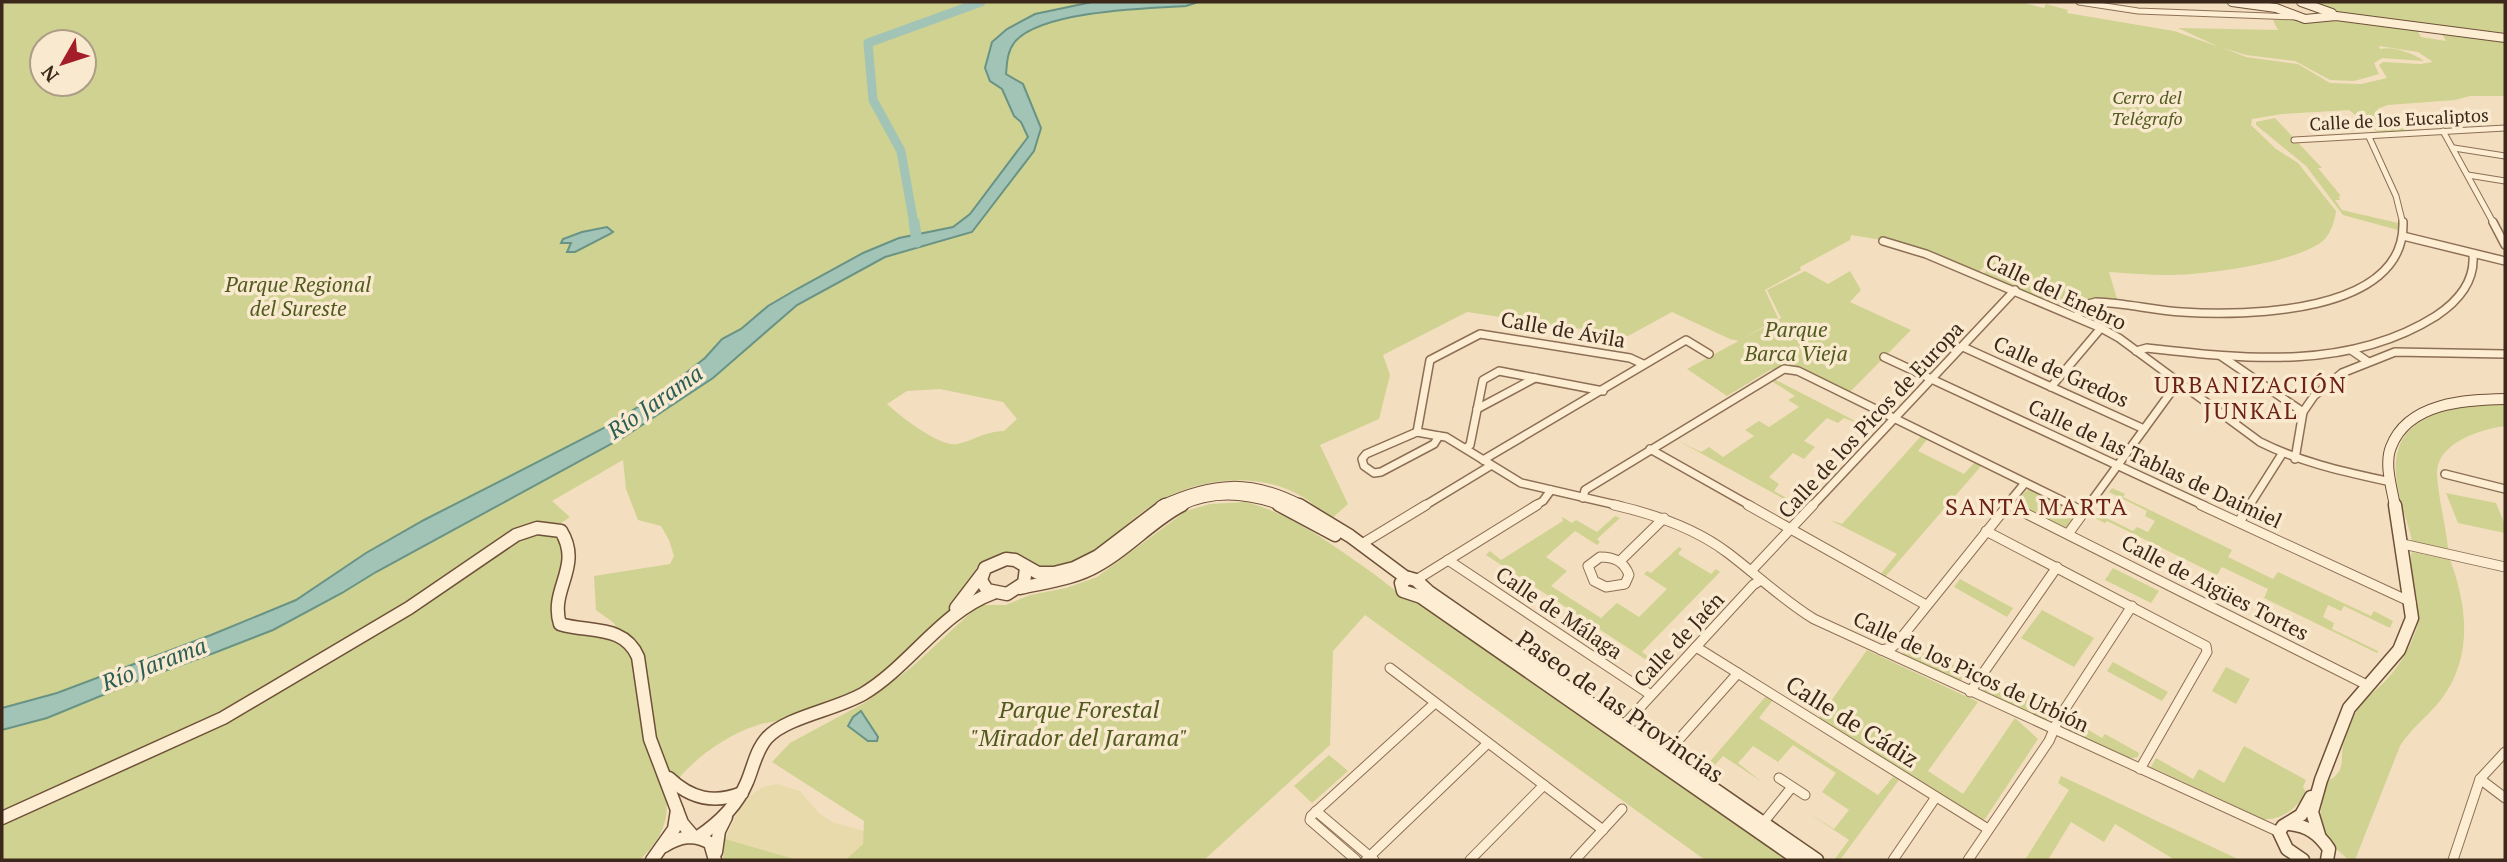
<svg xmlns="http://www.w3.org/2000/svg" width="2507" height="862" font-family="'PT Serif',serif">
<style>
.farmland{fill:#e9daab}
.green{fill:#cfd291;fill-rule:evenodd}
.water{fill:#a2c4b7;stroke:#689385;stroke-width:2}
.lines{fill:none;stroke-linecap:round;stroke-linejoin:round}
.river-far1{stroke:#a2c4b7;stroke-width:9}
.river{stroke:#a2c4b7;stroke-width:11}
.street-far2-casing{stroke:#8d6f55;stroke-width:7}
.street-far1-casing{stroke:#8d6f55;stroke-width:10}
.street-casing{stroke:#8d6f55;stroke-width:11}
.secondary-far2-casing{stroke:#6f5038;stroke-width:10}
.secondary-far1-casing{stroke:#6f5038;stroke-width:12}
.secondary-casing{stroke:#6f5038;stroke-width:15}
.street-far2{stroke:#fcedd3;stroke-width:5}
.street-far1{stroke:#fcedd3;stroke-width:7}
.street{stroke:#fcedd3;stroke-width:9}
.secondary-far2{stroke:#fcedd3;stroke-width:8}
.secondary-far1{stroke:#fcedd3;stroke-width:10}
.secondary{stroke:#fcedd3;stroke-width:12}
.labels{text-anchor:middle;stroke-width:7;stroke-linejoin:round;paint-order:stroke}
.far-park-label{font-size:18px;font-style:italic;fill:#505a1f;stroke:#f9eacf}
.far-street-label{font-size:18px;fill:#3b281b;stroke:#f9eacf}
.park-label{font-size:21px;font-style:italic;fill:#505a1f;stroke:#f9eacf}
.street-label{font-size:21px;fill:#3b281b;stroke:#f9eacf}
.neighbourhood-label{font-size:23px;letter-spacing:2px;fill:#6d2116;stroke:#f9eacf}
.water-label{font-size:23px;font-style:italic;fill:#295d55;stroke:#f9eacf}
.quarter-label{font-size:24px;letter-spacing:2px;fill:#6d2116;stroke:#f9eacf}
.near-street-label{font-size:24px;fill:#3b281b;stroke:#f9eacf}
.near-park-label{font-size:24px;font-style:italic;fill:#505a1f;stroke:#f9eacf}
</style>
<rect width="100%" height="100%" fill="#f3dfbf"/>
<path class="farmland" d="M777,784L800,791L819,813L832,822L864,831L863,844L844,860H798L725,839L743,801L763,787Z"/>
<g class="green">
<path d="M2,2H2020L2044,8L2046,4L2068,10L2067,13L2174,31L2219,47L2178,28L2278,30L2273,20L2334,18L2416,28L2421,37L2446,41L2441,32L2505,40V53H2502L2505,54V96H2470L2455,100L2388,105L2377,109L2406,131L2379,133L2349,110L2282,114L2252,119L2251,125L2276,149L2298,163L2336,211C2335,220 2331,233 2324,240C2298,263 2203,275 2168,275C2148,275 2128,273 2109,272L2118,302L2090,301L2076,311L1984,275L1987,268L1983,267L1979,273L1888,241L1851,235L1850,240L1800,267L1801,270L1765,290L1778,318L1739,341L1730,339L1672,312L1628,336L1467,312L1383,355L1390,375L1379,419L1320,445L1348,504L1330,520C1322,513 1315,505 1306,499C1257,467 1185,479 1141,513C1117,531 1097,555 1068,564C1060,566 1050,569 1042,568C1021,564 1003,546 982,563C971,573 954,606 943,620C921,647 880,681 849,697C831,707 804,715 784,720C776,722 766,722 758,725C722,736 689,763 666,793C670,822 660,840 640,860H2ZM42,42H84V84H42ZM2379,46L2418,52L2433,62L2420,64L2383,62L2379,65L2387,78L2361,84L2330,83L2298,64L2246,57L2223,48L2246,55L2295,61L2330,80L2354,81L2379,74L2374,63L2382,58L2424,61C2413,53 2392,46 2380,49ZM940,389L1003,402L1017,419L1004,431C982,432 976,440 957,444C939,447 900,416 887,404L907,391ZM623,460L626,489L638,520L661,526L669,540L674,556L670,564L594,576L596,610L614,623L617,629C596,633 577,636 556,628C545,599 581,558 553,534L561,523L570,517L552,501Z"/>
<path d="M2317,2H2505V33L2342,13L2332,11Z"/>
<path d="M2275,118L2322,168H2318L2341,196H2339L2340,200H2335L2342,210L2398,223V230L2343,215L2306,166L2256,125V122Z"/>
<path d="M1805,271L1828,284L1850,271L1861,290L1850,302L1911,330L1849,393L1781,368L1770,370L1727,396L1687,369L1781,318L1767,290Z"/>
<path d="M1772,378L1865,426L1844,418L1838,423L1827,418L1804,441L1815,447L1804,459L1793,453L1769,477L1779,484L1774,491L1805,508L1804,510L1675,439L1701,452L1709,447L1723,457L1754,436L1745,430L1759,421L1769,427L1799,407L1788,400L1795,396L1770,380Z"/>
<path d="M2505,403V426C2482,429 2438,442 2437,472C2437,491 2446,527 2448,548L2442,549L2412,541C2407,518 2397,497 2396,473C2392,410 2460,406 2505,403Z"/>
<path d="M1922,435L1928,438L1918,451L1964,474L1975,462L1982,465L1885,577L1880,575L1897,554L1830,520L1842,524Z"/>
<path d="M2112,488L2125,494L2123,497L2232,550L2228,557L2273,579L2278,572L2371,616L2374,611L2393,621L2390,628L2344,606L2341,611L2328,605L2323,617L2334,623L2332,629L2378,651L2377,653L2264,598L2268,589L2222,567L2217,575L2107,521L2105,523L2091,516L2094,512L2133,531L2137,527L2148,532L2155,521L2145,516L2147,511L2109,492Z"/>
<path d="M2031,489L2077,513L2068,527L2064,528L2019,506L2017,501L2026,491Z"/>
<path d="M2446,493L2496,503L2505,525V533L2458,523Z"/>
<path d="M1245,502C1291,513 1328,542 1367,569C1384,581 1397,594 1416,601L1786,860H1705L1365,615L1333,651L1330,745L1204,860H845L863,844L864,821L772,762L790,743L866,702L913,666L979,605H1006L1030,595L1066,588L1097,577L1186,511L1210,504Z"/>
<path d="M1615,516L1620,518L1597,539L1600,542L1597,545L1575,531L1546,557L1567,571L1551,586L1601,618L1617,603L1639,617L1667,589L1644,574L1647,571L1651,573L1679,547L1682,549L1678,554L1711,574L1716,569L1720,572L1642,652L1653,660L1651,663L1486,555L1490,551L1501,560L1563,521L1562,517L1572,523L1576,520L1597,532Z"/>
<path d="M2412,552L2450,560C2468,607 2473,659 2440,701C2427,717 2411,728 2400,746L2355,860H2349C2316,833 2316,820 2328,781C2347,771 2340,758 2343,745C2346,735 2351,723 2355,714C2363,699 2376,691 2388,678C2400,665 2412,644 2417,627C2423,602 2406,573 2412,552Z"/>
<path d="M2113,568L2159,591L2151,603L2105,580Z"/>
<path d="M1960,579L2009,606L2013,608L2007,617L1954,587Z"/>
<path d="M2042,610L2094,638L2074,667L2021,638Z"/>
<path d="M1907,644L1937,661L1940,658L1968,673V678L1957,681L1904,656L1902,649Z"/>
<path d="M1867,650L1978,702L1928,771L1963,794L2015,718L2038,739L1985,819H1978L1819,718Z"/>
<path d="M2113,662L2168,692L2162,701L2107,671Z"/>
<path d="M2226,667L2250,679L2236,704L2212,691Z"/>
<path d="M1984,682L1988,684L1990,682L2019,698L2023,692L2055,711L2049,719L2043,721L2041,717L2034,716L1983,692Z"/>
<path d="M1766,696L1773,700L1759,718L1878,795L1893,777L1899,780L1840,860H1834L1849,840L1807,812L1834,829L1849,810L1822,792L1836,773L1793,745L1778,762L1753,746L1738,763L1762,782L1723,756L1712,768L1707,765Z"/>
<path d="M2068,718L2102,738L2105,734L2139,753L2138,757L2127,759L2067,731L2064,726Z"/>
<path d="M2244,746L2306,780L2303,787L2306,792C2298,807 2282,821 2263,819L2151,767L2156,758L2193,779L2199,769L2224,783Z"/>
<path d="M1329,755L1348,771L1312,803L1294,786Z"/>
<path d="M2061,776L2240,860H2175L2115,824L2104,842L2071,822L2048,860H2025L2069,790L2058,783Z"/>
<path d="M725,839L798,860H723Z"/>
</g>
<g class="water">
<path d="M1092,2H1198L1186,6C1147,8 1038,11 1014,43C1007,52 1007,64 1006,74L1023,84L1041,128L1034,151L972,232L885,257L797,305L713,378L624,437L376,572L342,593L273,630L214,653L137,681L47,718L2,730V708L57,693L211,635L296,600L366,553L424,520L602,429L659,394L705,358L722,339L741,329L768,306L797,289L863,253L899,238L953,227L970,214L1028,137L1021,122L1014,116L1002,89L990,81L985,68L992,42L1007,29L1035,14Z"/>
<path d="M607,227L613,232L610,234L575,252H567L571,243H561L563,239L582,232Z"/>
<path d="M861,711L878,737L877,741H868L848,726L853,717Z"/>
</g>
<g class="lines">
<path class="river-far1" d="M914,224L901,151L873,100L868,43L981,2"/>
<path class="river" d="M914,222L917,242"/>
<defs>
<g id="street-far2">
<path d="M2079,2L2138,11L2296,17"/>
<path d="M2443,131L2494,224"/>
<path d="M2369,137L2396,196L2403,224"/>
<path d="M2294,140L2505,128"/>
<path d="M2454,148L2505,156"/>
<path d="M2468,175L2505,181"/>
</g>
<g id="street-far1">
<path d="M2493,222L2505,245"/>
<path d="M2403,236L2505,261"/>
<path d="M1883,241L1926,254L2101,328L2119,338L2260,442C2302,463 2346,472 2391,482"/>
<path d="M2076,316L2088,304L2096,302C2125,303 2153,310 2182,312C2244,316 2406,315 2403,222"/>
<path d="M1963,347L2144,429"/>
<path d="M2351,350L2367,361"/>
<path d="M2136,351L2147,348C2245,359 2349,371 2436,316C2457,302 2475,282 2473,255"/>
<path d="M2221,356L2303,412"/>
<path d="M1884,357L2205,506"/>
<path d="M2051,387L2101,328"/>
<path d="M1477,409L1535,378"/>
<path d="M1417,432L1430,360L1480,334L1630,358L1643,364"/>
<path d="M1417,432L1439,436L1434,444L1381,472L1374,473L1364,466L1362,459L1366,454Z"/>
<path d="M1439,436L1446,437L1521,483L1621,506"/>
<path d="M1466,448L1470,445L1483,380L1499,371L1603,391"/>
<path d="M1650,449L1751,506"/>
<path d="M2295,459L2303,412L2314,396L2342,373L2395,352L2505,354"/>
<path d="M1483,460L1686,340L1709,354"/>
<path d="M2445,474L2505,489"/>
<path d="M1583,498L1585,490L1784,369L1798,371L2073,506"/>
<path d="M2008,504L2013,506"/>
<path d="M1424,506L1490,466"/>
<path d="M1534,506L1543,501L1551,490"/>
<path d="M1812,506L2015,290"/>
<path d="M2006,506L2025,483"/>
<path d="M2088,506L2174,388L2181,384"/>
<path d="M2249,506L2282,454"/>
</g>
<g id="street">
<path d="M1614,505C1654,514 1695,528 1728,553C1757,575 1783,600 1814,619L2279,832"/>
<path d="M1748,505L1926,605"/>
<path d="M2009,505L2367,685"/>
<path d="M2069,505L2084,512"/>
<path d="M2201,505L2411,602"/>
<path d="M2239,522L2250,505"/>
<path d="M1986,531L2206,646L2207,652L2140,769"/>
<path d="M2068,534L2089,505"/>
<path d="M2403,544L2505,567"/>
<path d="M1360,545L1426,505"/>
<path d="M1600,557C1614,557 1624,561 1629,575L1625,584L1606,587L1594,581L1588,566Z"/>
<path d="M1448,560L1651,695"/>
<path d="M1620,561L1664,518"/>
<path d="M1751,571L1813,505"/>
<path d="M1416,580L1537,505"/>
<path d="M1696,647L1988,829"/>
<path d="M1881,650L1891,648L1897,643L2008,505"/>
<path d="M1390,668L1603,830"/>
<path d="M1970,692L2057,567"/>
<path d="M1623,726L1753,585L1761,580"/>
<path d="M1665,755L1738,673"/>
<path d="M1779,778L1805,795"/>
<path d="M2480,779L2505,798"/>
<path d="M1316,811L1374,860"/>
<path d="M1763,823L1792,787"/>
<path d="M1356,860L1310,820L1311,816L1435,703"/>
<path d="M1366,860L1488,743"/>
<path d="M1470,860L1544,785"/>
<path d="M1575,860L1622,809"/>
<path d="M1893,860L1936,797"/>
<path d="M1968,860L2049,741L2059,718L2132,606"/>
<path d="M2453,860L2480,779L2505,752"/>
</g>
<g id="secondary-far2">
<path d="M2232,2L2276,8L2305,19L2336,16L2505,38"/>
<path d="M2301,2L2332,13"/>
</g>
<g id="secondary-far1">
<path d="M1161,506C1213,482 1251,479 1302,506"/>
<path d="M1179,506C1212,489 1250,493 1284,506"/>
<path d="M2395,506C2392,489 2384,464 2391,447C2408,402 2466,400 2505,399"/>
</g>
<g id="secondary">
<path d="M1279,505L1335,535"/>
<path d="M1299,505L1350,536L1405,577L1416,580L1429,592L1817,860"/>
<path d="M1026,568L1024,583L1007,594L987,590L981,580L985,568L1006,559L1015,560L1038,573H1054L1074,568L1098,556L1165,505"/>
<path d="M1408,578L1401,583L1403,591L1421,597L1799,860"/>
<path d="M1020,588C1046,582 1074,579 1098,565C1129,548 1151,521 1182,505"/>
<path d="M956,608L982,574"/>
<path d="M669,778C691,799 714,804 742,793"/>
<path d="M2,818L223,718L409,608L516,535L537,528L561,531C583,567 549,589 560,624C589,633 624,624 638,657L650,739L682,823L693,836"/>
<path d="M2290,824C2308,826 2319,834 2329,849L2327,860"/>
<path d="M2319,835L2312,812L2321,780L2349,708L2399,650L2412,618L2395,505"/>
<path d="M698,837C719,823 737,806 747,782C753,768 756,750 767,738C786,717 835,710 863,694C910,666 941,612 993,593"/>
<path d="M664,846C679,837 694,833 710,843L715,860"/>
<path d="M716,852L719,831L726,817"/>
<path d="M652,860L674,829L677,810"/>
<path d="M2303,860L2287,849L2279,832L2283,826L2301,815L2311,797"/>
</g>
</defs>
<use href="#street-far2" class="street-far2-casing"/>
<use href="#street-far1" class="street-far1-casing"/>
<use href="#street" class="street-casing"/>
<use href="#secondary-far2" class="secondary-far2-casing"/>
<use href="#secondary-far1" class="secondary-far1-casing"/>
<use href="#secondary" class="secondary-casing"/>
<use href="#street-far2" class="street-far2"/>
<use href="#street-far1" class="street-far1"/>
<use href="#street" class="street"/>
<use href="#secondary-far2" class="secondary-far2"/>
<use href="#secondary-far1" class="secondary-far1"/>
<use href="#secondary" class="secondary"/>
</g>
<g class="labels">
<g class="far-park-label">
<text x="2147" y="104">Cerro del<tspan x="2147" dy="21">Telégrafo</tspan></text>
</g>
<g class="far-street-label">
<text transform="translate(2399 120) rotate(-3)" y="6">Calle de los Eucaliptos</text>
</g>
<g class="park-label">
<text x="298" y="292">Parque Regional<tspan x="298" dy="24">del Sureste</tspan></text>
<text x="1796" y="337">Parque<tspan x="1796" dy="24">Barca Vieja</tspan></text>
</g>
<g class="street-label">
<text transform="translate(2056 292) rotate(25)" y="7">Calle del Enebro</text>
<text transform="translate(1563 330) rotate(10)" y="7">Calle de Ávila</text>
<text transform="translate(2061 372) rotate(24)" y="7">Calle de Gredos</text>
<text transform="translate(1871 420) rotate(-47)" y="7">Calle de los Picos de Europa</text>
<text transform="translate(2155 464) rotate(25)" y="7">Calle de las Tablas de Daimiel</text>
<text transform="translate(2215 588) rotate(27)" y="7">Calle de Aigües Tortes</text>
<text transform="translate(1559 613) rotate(34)" y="7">Calle de Málaga</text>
<text transform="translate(1679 640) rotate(-47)" y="7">Calle de Jaén</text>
<text transform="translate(1971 672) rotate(25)" y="7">Calle de los Picos de Urbión</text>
</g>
<g class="neighbourhood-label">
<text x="2251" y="393">URBANIZACIÓN<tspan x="2251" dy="26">JUNKAL</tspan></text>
</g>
<g class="water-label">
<text transform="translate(655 402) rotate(-35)" y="8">Río Jarama</text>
<text transform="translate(154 664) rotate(-21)" y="8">Río Jarama</text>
</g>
<g class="quarter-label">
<text x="2037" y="515">SANTA MARTA</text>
</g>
<g class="near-street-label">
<text transform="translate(1620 707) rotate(35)" y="8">Paseo de las Provincias</text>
<text transform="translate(1852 722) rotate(32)" y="8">Calle de Cádiz</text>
</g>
<g class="near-park-label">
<text x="1079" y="718">Parque Forestal<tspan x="1079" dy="28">"Mirador del Jarama"</tspan></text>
</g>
</g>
<rect width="2507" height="862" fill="none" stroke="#3b281b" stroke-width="7"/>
<g transform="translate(63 63) rotate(231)"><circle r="33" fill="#f9eacf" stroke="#ad9c87" stroke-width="2"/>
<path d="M0-5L12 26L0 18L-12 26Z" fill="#a31e29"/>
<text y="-10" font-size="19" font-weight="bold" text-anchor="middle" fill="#3b281b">N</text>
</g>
</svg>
